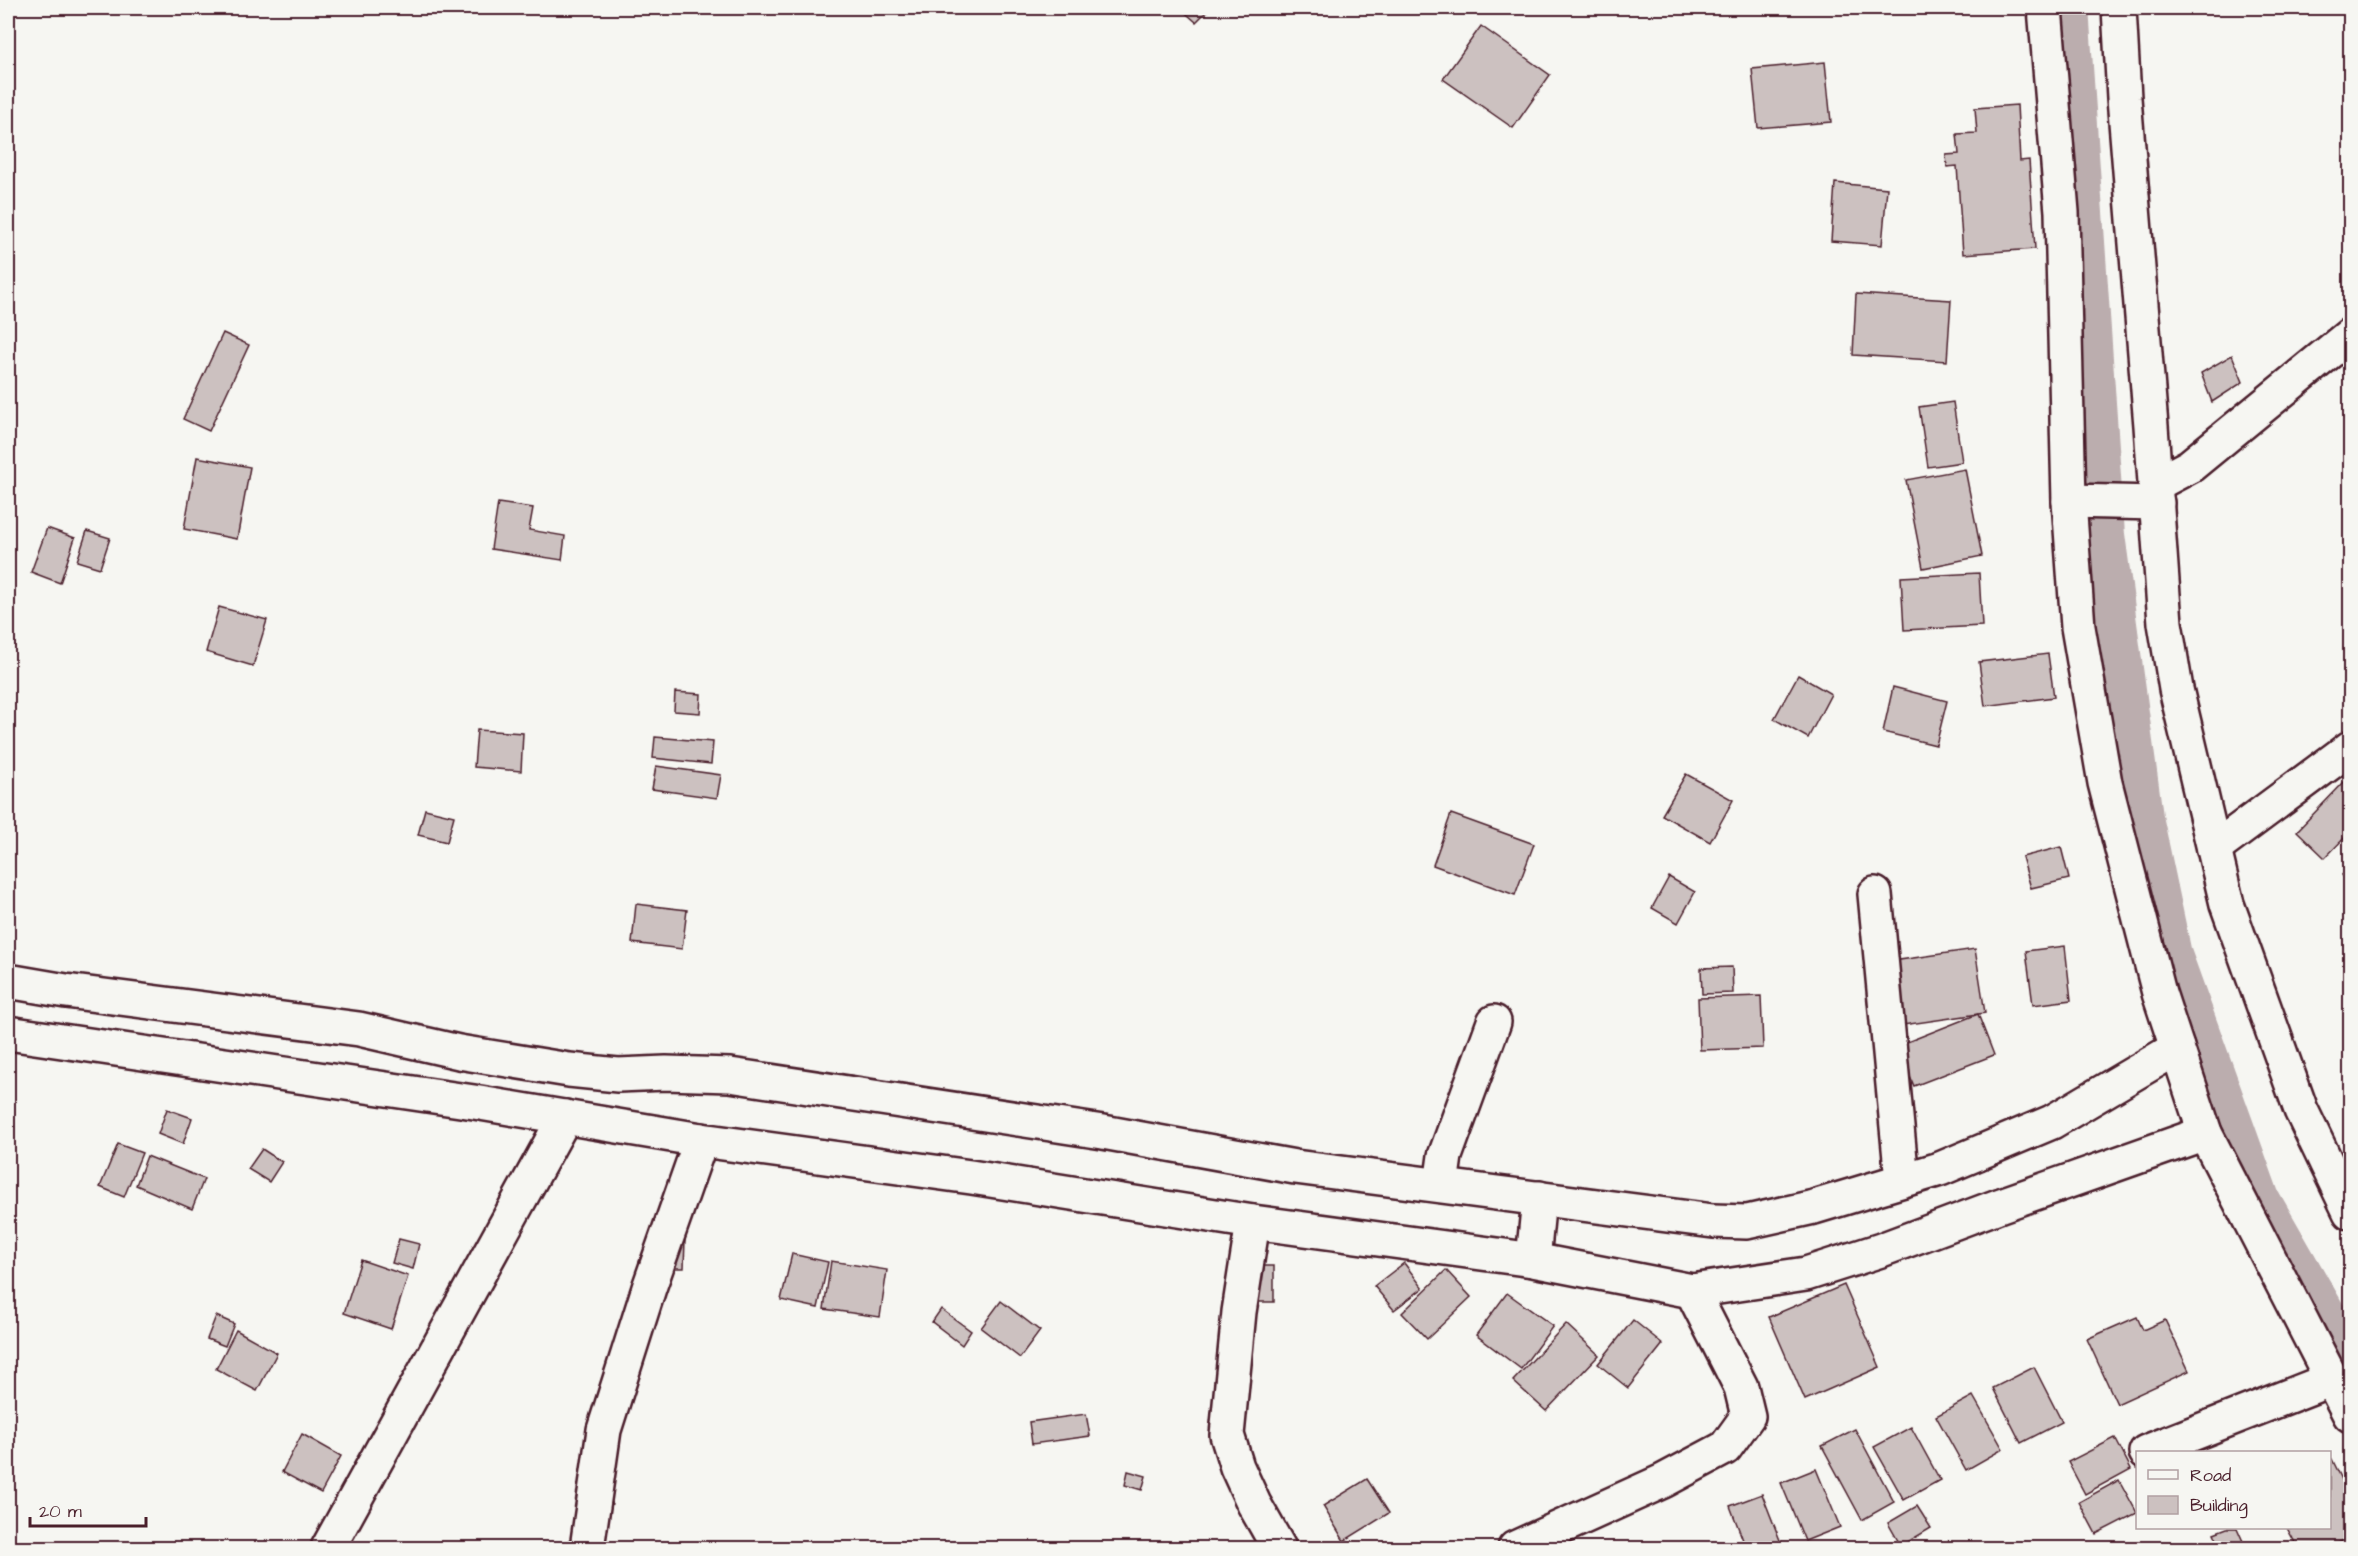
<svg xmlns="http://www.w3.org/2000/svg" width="2358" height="1556" font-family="'Architects Daughter',sans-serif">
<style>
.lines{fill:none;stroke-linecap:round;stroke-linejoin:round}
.canal{stroke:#bbadae;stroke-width:40}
.building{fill:#ccc1c0;stroke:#4a1f2b;stroke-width:1.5}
.minor-casing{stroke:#4a1f2b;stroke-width:38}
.minor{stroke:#f6f6f2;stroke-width:33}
</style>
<rect width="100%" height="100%" fill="#f6f6f2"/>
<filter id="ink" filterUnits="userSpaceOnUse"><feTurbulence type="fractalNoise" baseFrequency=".0167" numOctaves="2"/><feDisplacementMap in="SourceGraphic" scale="12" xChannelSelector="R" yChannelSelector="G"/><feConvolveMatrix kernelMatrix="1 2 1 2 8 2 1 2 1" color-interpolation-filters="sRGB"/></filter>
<g filter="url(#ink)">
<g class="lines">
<path class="canal" d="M2069,8L2105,535L2143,817L2172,955L2260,1199L2350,1356"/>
</g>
<g class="building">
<path d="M1180,8H1210L1196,22Z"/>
<path d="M1481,26L1550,75L1513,128L1443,79Z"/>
<path d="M1825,62L1831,122L1758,128L1752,69Z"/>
<path d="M2017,105L2020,161L2029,160L2035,249L1963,254L1957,166L1947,167L1946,155L1959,154L1957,134L1977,133L1975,108Z"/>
<path d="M1835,183L1887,188L1882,245L1831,241Z"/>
<path d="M1856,294L1951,300L1947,361L1853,355Z"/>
<path d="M223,333L249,345L209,431L183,419Z"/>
<path d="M2232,355L2243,382L2212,402L2201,373Z"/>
<path d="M1953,402L1962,462L1928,467L1919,407Z"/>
<path d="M197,457L250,467L237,539L184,529Z"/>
<path d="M1965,469L1982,556L1923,568L1906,480Z"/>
<path d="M498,503L533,508L529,530L565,536L562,560L491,549Z"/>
<path d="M47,528L75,538L60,583L31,572Z"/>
<path d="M87,531L110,538L100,568L77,561Z"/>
<path d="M1979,573L1982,626L1904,630L1901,577Z"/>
<path d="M219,607L267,620L253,666L206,652Z"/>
<path d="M2048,654L2054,697L1985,706L1979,662Z"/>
<path d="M1798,675L1831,694L1808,738L1774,719Z"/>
<path d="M1893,687L1947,701L1936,745L1883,732Z"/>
<path d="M675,692L701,694L700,713L674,711Z"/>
<path d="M477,730L523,733L521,771L474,767Z"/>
<path d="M655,737L713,742L711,764L653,758Z"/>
<path d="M656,766L721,775L717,798L652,789Z"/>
<path d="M1686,774L1733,800L1710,842L1662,815Z"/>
<path d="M2344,782L2350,788V832L2325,858L2297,831Z"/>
<path d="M425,809L454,816L447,842L418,835Z"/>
<path d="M1451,814L1534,844L1515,895L1433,865Z"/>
<path d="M2061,847L2069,879L2031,888L2022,857Z"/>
<path d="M2350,869V886L2342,875Z"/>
<path d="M1669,877L1695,892L1678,923L1652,908Z"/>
<path d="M636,904L687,910L682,949L632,943Z"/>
<path d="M2065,946L2071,1000L2033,1005L2026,951Z"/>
<path d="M1975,949L1985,1013L1903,1025L1893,961Z"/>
<path d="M1732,967L1733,993L1702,994L1701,968Z"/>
<path d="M1761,996L1763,1048L1700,1050L1698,998Z"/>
<path d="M1978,1014L1994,1055L1914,1086L1897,1046Z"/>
<path d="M167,1109L192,1118L183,1144L158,1134Z"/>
<path d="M118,1144L142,1153L124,1197L100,1187Z"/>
<path d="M262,1149L282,1162L269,1182L248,1169Z"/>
<path d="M147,1156L204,1179L192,1209L136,1185Z"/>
<path d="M399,1239L419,1244L413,1269L392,1263Z"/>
<path d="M669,1239L685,1240L684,1268H668Z"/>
<path d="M792,1254L828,1262L818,1308L781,1300Z"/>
<path d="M361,1260L408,1276L391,1329L344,1313Z"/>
<path d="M831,1261L887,1270L880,1317L824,1309Z"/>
<path d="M1404,1263L1423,1288L1394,1310L1374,1286Z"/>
<rect x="1253" y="1266" width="21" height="36"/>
<path d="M1446,1270L1471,1297L1427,1339L1402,1313Z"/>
<path d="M1844,1285L1880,1367L1805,1400L1769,1317Z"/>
<path d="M1507,1293L1553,1326L1521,1369L1476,1335Z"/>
<path d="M1001,1301L1040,1331L1020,1358L981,1328Z"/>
<path d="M941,1309L971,1331L962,1345L932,1322Z"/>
<path d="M216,1316L234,1324L225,1346L207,1339Z"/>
<path d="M2137,1317L2143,1330L2165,1320L2189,1371L2117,1404L2087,1339Z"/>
<path d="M1633,1320L1663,1344L1628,1388L1598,1364Z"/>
<path d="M1566,1324L1599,1355L1546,1411L1513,1381Z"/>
<path d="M236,1330L277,1353L257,1391L216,1369Z"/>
<path d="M2034,1367L2062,1422L2021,1443L1993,1388Z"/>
<path d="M1973,1396L2003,1449L1966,1470L1936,1416Z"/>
<path d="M1086,1414L1090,1436L1032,1444L1029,1422Z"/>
<path d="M1911,1427L1940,1480L1904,1500L1874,1447Z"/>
<path d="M1855,1429L1894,1502L1862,1520L1822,1446Z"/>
<path d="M302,1434L341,1456L321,1493L282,1472Z"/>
<path d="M2115,1438L2131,1469L2085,1494L2068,1462Z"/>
<path d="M2332,1459L2350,1496V1537L2328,1548H2298L2287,1528H2330V1460Z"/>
<path d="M1816,1469L1840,1527L1805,1541L1781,1483Z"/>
<path d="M1128,1471L1146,1476L1142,1490L1125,1485Z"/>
<path d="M1367,1479L1389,1513L1344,1541L1323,1506Z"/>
<path d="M2119,1480L2137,1513L2096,1534L2079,1502Z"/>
<path d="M1762,1494L1783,1548H1746L1730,1506Z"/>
<path d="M1917,1506L1931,1528L1901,1546L1888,1523Z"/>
<path d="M2227,1528H2237L2246,1548H2221L2214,1533Z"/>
<path d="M1948,1541L1951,1548H1931Z"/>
</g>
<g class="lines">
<defs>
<g id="minor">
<path d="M2045,8L2062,212L2069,501L2078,627L2105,783L2159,993L2205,1133L2350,1415"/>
<path d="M2119,8L2124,98L2151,426L2165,623L2176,689L2227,904L2301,1110L2350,1212"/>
<path d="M2156,484L2190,466L2350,335"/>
<path d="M2069,501L2157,503"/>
<path d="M2214,849L2350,748"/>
<path d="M1875,894L1902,1180"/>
<path d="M8,981L66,991L359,1029L459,1052L569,1070L618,1075L666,1073L730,1075L1103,1132L1295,1167L1713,1221L1747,1222L1814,1207L1940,1169L2052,1122L2177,1048"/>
<path d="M8,1033L474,1102L701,1140L971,1177L1253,1222L1533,1260L1692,1291L1806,1274L1881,1250L2001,1205L2205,1133"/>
<path d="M1441,1185L1445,1156L1494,1022"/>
<path d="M1253,1222L1239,1312L1227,1435L1237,1467L1254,1504L1279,1548"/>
<path d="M1533,1260L1539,1198"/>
<path d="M2146,1452L2332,1379"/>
<path d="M328,1548L565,1117"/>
<path d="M587,1548L604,1430L649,1288L701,1140"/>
<path d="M1515,1548L1663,1481L1725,1448L1748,1416L1741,1387L1692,1291"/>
</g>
</defs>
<use href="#minor" class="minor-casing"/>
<use href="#minor" class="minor"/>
</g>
</g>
<rect width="2358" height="1556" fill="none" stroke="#f6f6f2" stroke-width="30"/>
<rect x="15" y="15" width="2328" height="1526" fill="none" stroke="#4a1f2b" stroke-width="2" filter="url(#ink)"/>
<rect x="2136" y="1451" width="195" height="78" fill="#f6f6f2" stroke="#b1a0a2" stroke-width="1.5"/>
<rect x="2148" y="1470" width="30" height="9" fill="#f6f6f2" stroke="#b1a0a2" stroke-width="1.5"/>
<text x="2190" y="1481" font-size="18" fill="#4a1f2b">Road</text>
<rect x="2148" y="1496" width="30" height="18" fill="#ccc1c0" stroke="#b1a0a2" stroke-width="1.5"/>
<text x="2190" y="1511" font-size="18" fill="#4a1f2b">Building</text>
<path d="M30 1517v9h116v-9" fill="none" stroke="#4a1f2b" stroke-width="3"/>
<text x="39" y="1517" font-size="18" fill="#4a1f2b" stroke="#f6f6f2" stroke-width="4.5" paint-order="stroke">20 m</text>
</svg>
